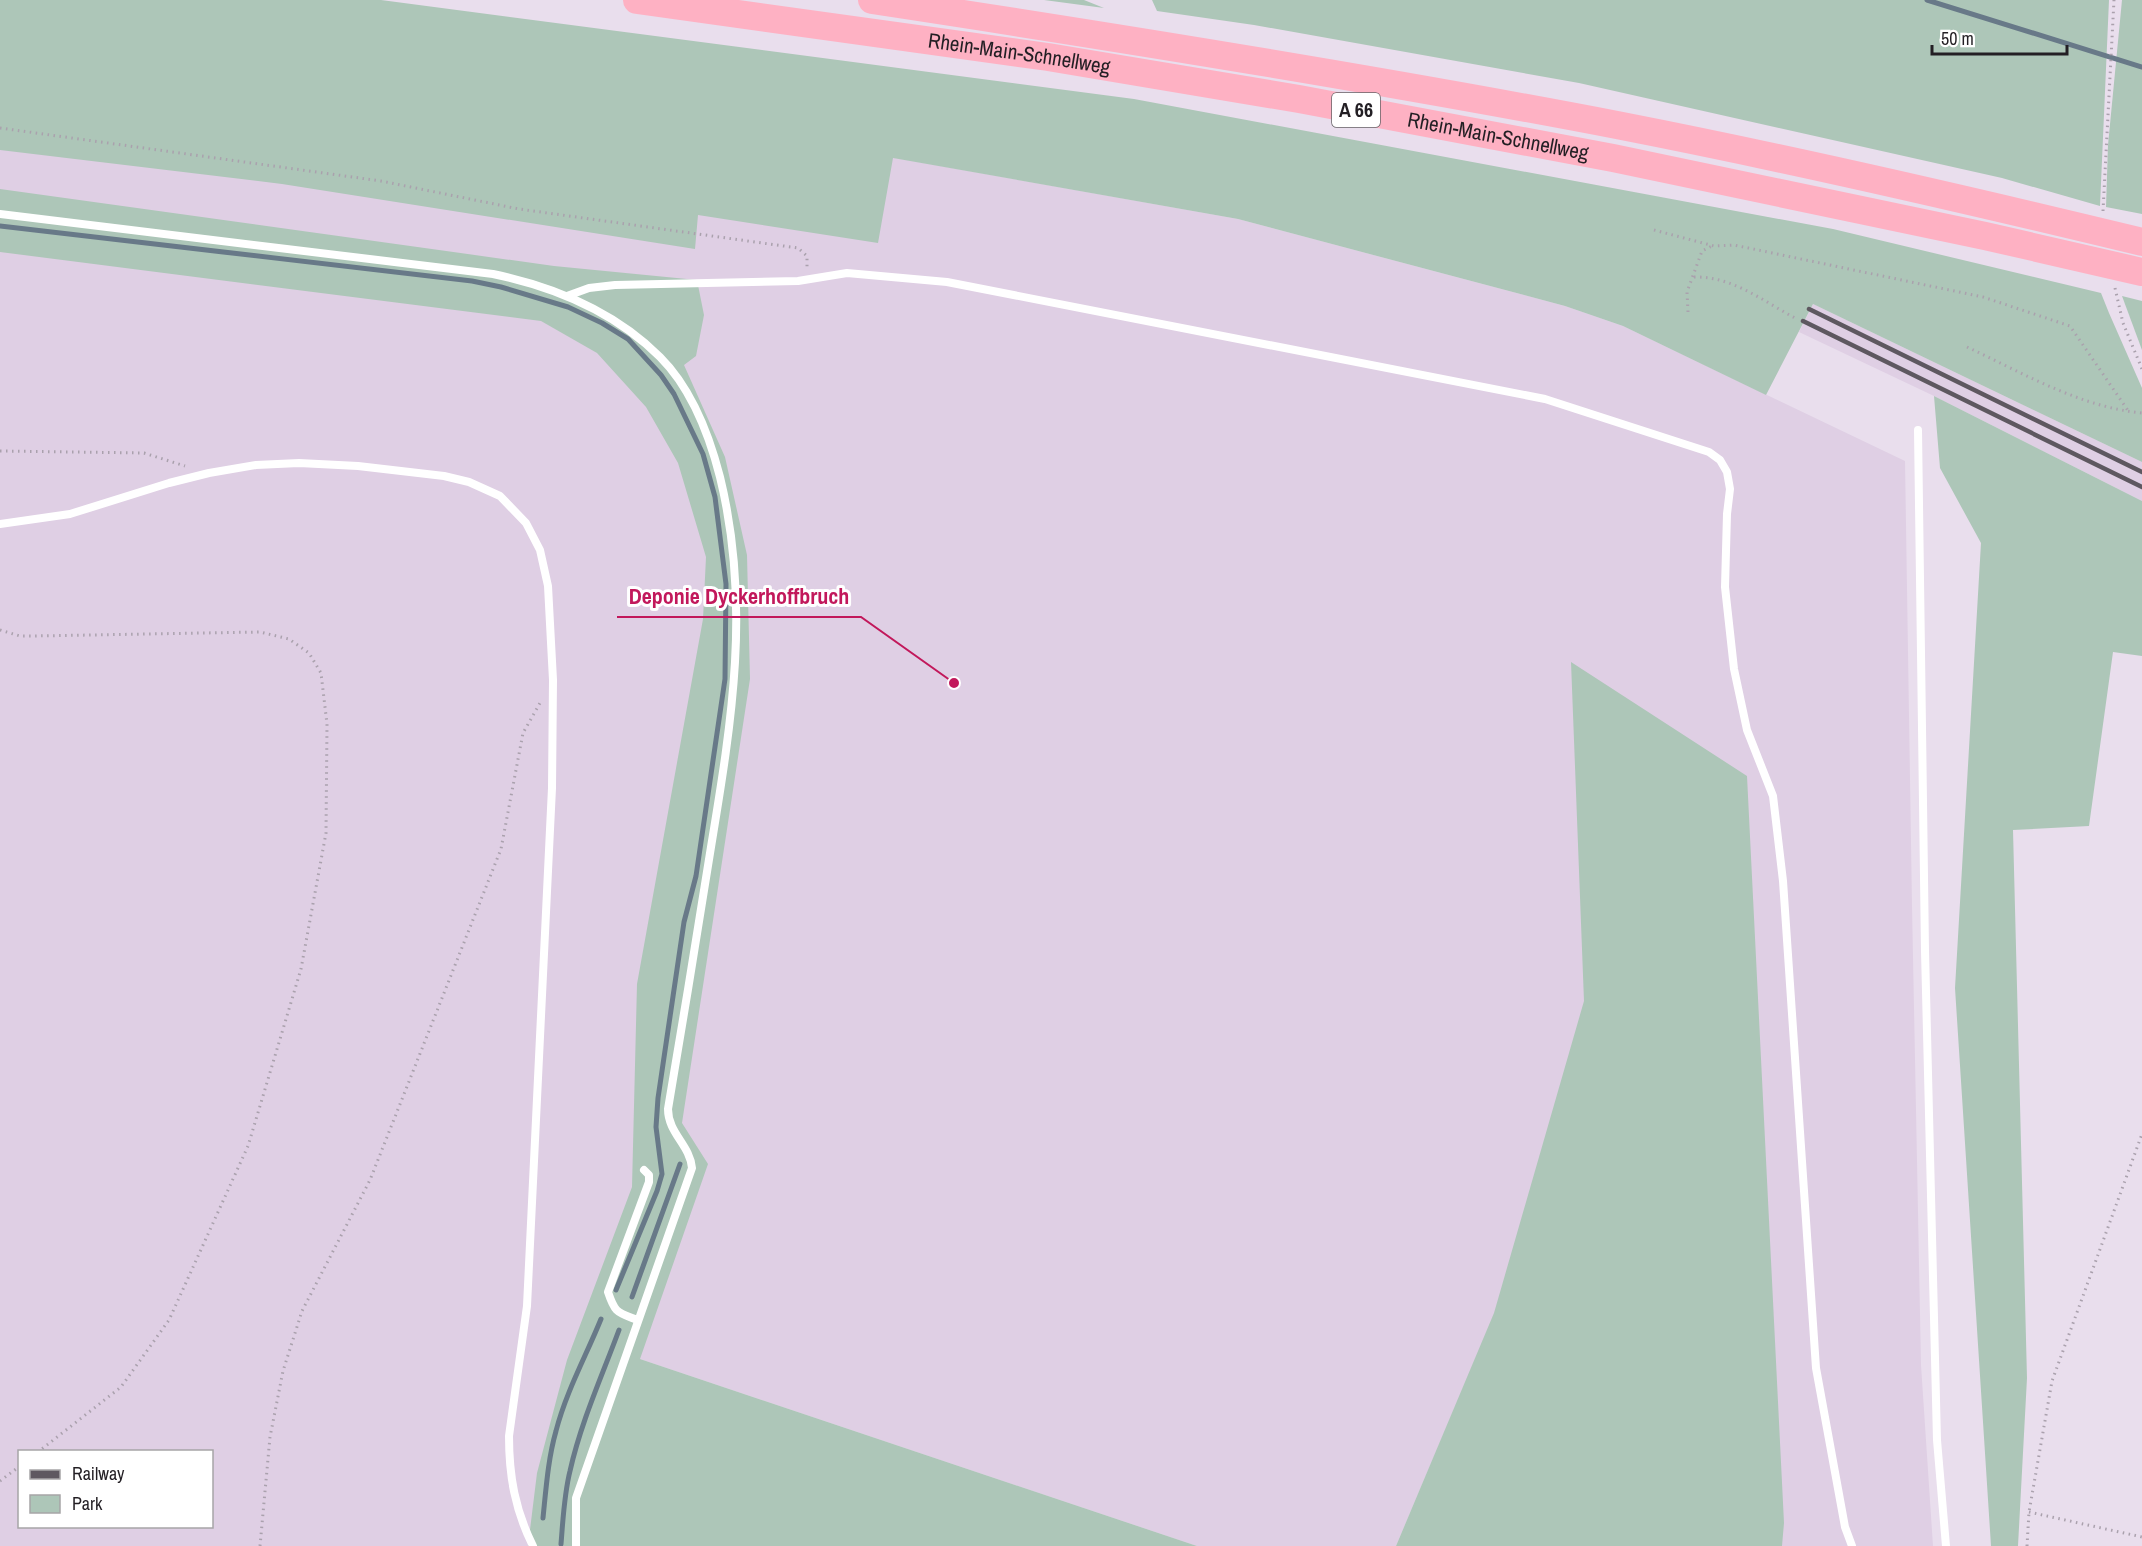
<svg xmlns="http://www.w3.org/2000/svg" width="2142" height="1546" font-family="'Archivo Narrow',sans-serif">
<style>
.built{fill:#dfcfe4;fill-rule:evenodd}
.green{fill:#adc6b8}
.lines{fill:none;stroke-linecap:round;stroke-linejoin:round}
.stream{stroke:#687988;stroke-width:5}
.path{stroke:#aaa1ad;stroke-width:3;stroke-dasharray:1.5 4.5;stroke-linecap:butt}
.lane{stroke:#fff;stroke-width:8}
.highway{stroke:#feb1c3;stroke-width:28}
.rail{stroke:#5e5860;stroke-width:4.5}
.labels{text-anchor:middle;stroke-width:6;stroke-linejoin:round;paint-order:stroke}
.shield{fill:#fff;stroke:#656266;stroke-width:1.5}
.shield-label{font-size:20px;font-weight:bold;fill:#231f24}
.street-label{font-size:21px;fill:#231f24;stroke:#fff}
.leader{fill:none;stroke:#c2185b;stroke-width:2}
.callout-dot{fill:#c2185b;stroke:#fff;stroke-width:2}
.callout-label{font-size:22px;text-anchor:middle;font-weight:bold;fill:#c2185b;stroke:#fff;stroke-width:6;stroke-linejoin:round;paint-order:stroke}
</style>
<rect width="100%" height="100%" fill="#e9deed"/>
<g class="built">
<path d="M0,52L828,146L1238,219L1565,306L1623,326L1905,461L1912,906L1921,1365L1933,1546H1548L1494,1315L1396,1546H1197L640,1359L591,1546H0ZM20,1452H212V1526H20Z"/>
<path d="M1813,304L2142,462V501L1934,396L1799,332Z"/>
</g>
<g class="green">
<path d="M0,0H381L1134,99L1833,229L2101,293L2109,313L2142,388V462L1813,304L1766,395L1623,326L1565,306L1238,219L893,158L878,243L698,215L695,249L282,184L0,150Z"/>
<path d="M1044,0H1084L1104,8Z"/>
<path d="M1152,0H2109L2100,206L2002,178L1579,83L1254,25L1157,11Z"/>
<path d="M2122,0H2142V214L2106,207L2108,145Z"/>
<path d="M0,189L554,266L697,280L704,315L696,356L684,365L725,457L747,555L750,679L682,1123L708,1164L640,1359L1197,1546H528L537,1473L567,1360L632,1187L637,984L703,619L706,557L678,463L646,407L597,353L541,321L0,252Z"/>
<path d="M2122,296L2142,301V350Z"/>
<path d="M1934,396L2142,501V656L2113,652L2089,826L2013,830L2027,1378L2018,1546H1991L1955,988L1981,543L1940,468Z"/>
<path d="M1571,662L1747,776L1784,1523L1782,1546H1396L1494,1313L1584,1001Z"/>
</g>
<g class="lines">
<g class="stream">
<path d="M1927,0L2142,67"/>
<path d="M0,226L472,281L501,287L568,307L602,323L628,339L661,375L674,394L703,454L715,497L726,584L725,679L696,876L684,922L658,1098L656,1127L662,1174L657,1191L616,1290"/>
<path d="M632,1297L680,1164"/>
<path d="M543,1518C546,1489 548,1459 556,1431C566,1392 586,1356 601,1319"/>
<path d="M561,1544C563,1520 564,1495 570,1471C581,1422 602,1376 619,1330"/>
</g>
<g class="path">
<path d="M0,128L381,181L519,209L798,248L807,256V268"/>
<path d="M2103,211L2114,0"/>
<path d="M1654,230L1714,246L1734,245L1983,297L2070,326L2129,412"/>
<path d="M1694,277C1732,276 1763,301 1795,318"/>
<path d="M2115,288L2123,323L2142,369"/>
<path d="M1688,312L1687,292L1702,251L1712,246"/>
<path d="M1967,347C2023,373 2080,407 2142,413"/>
<path d="M0,451L144,453L185,466"/>
<path d="M0,630L20,636H34L260,632L289,639L309,653L321,673L327,724L326,833L301,969L248,1146L169,1320L121,1387L38,1452"/>
<path d="M0,1481L20,1466"/>
<path d="M2029,1512L2142,1537"/>
<path d="M260,1546L270,1437L283,1371L302,1311L370,1180L501,849L523,733L540,703"/>
<path d="M2027,1546L2029,1512L2052,1381L2142,1134"/>
</g>
<g class="lane">
<path d="M0,214L493,274C555,287 615,312 660,357C692,389 709,434 720,477C751,604 732,720 711,847C697,934 683,1022 668,1109C668,1133 690,1145 692,1168L576,1498V1546"/>
<path d="M567,296L589,288L615,285L798,281L847,273L947,282L1545,399L1709,452L1720,460L1727,472L1730,489L1727,514L1725,587L1734,669L1747,730L1773,796L1783,881L1816,1368L1845,1527L1852,1546"/>
<path d="M1918,430L1925,951L1937,1440L1946,1546"/>
<path d="M0,524L70,514L169,483L209,473L256,465L299,463L358,466L444,476L469,482L500,496L526,523L540,550L548,586L553,680L552,788L527,1306L509,1436C509,1476 515,1510 533,1546"/>
<path d="M637,1320C617,1312 615,1313 608,1292L649,1182V1175L644,1170"/>
</g>
<g class="highway">
<path id="s1" d="M637,0L1048,57L1299,99L1613,158L1985,236L2142,272"/>
<path d="M872,0C1122,38 1373,78 1622,126C1796,160 1969,200 2142,242"/>
</g>
<g class="rail">
<path d="M1809,309L2142,472"/>
<path d="M1803,321L2142,487"/>
</g>
</g>
<g class="labels">
<rect class="shield" x="1332" y="93" width="48" height="34" rx="4.5"/>
<g class="shield-label">
<text x="1356" y="117">A 66</text>
</g>
<g class="street-label">
<text dy="7" stroke="none"><textPath href="#s1" startOffset="386">Rhein-Main-Schnellweg</textPath></text>
<text dy="7" stroke="none"><textPath href="#s1" startOffset="872">Rhein-Main-Schnellweg</textPath></text>
</g>
</g>
<path class="leader" d="M954 683L861 617H617"/>
<circle class="callout-dot" cx="954" cy="683" r="6"/>
<g class="callout-label">
<text x="739" y="604">Deponie Dyckerhoffbruch</text>
</g>
<rect x="18" y="1450" width="195" height="78" fill="#ffffff" stroke="#a7a5a7" stroke-width="1.5"/>
<rect x="30" y="1470" width="30" height="9" fill="#5e5860" stroke="#a7a5a7" stroke-width="1.5"/>
<text x="72" y="1480" font-size="18" fill="#231f24">Railway</text>
<rect x="30" y="1495" width="30" height="18" fill="#adc6b8" stroke="#a7a5a7" stroke-width="1.5"/>
<text x="72" y="1510" font-size="18" fill="#231f24">Park</text>
<path d="M1932 45v9h135v-9" fill="none" stroke="#231f24" stroke-width="3"/>
<text x="1941" y="45" font-size="18" fill="#231f24" stroke="#ffffff" stroke-width="4.5" paint-order="stroke">50 m</text>
</svg>
